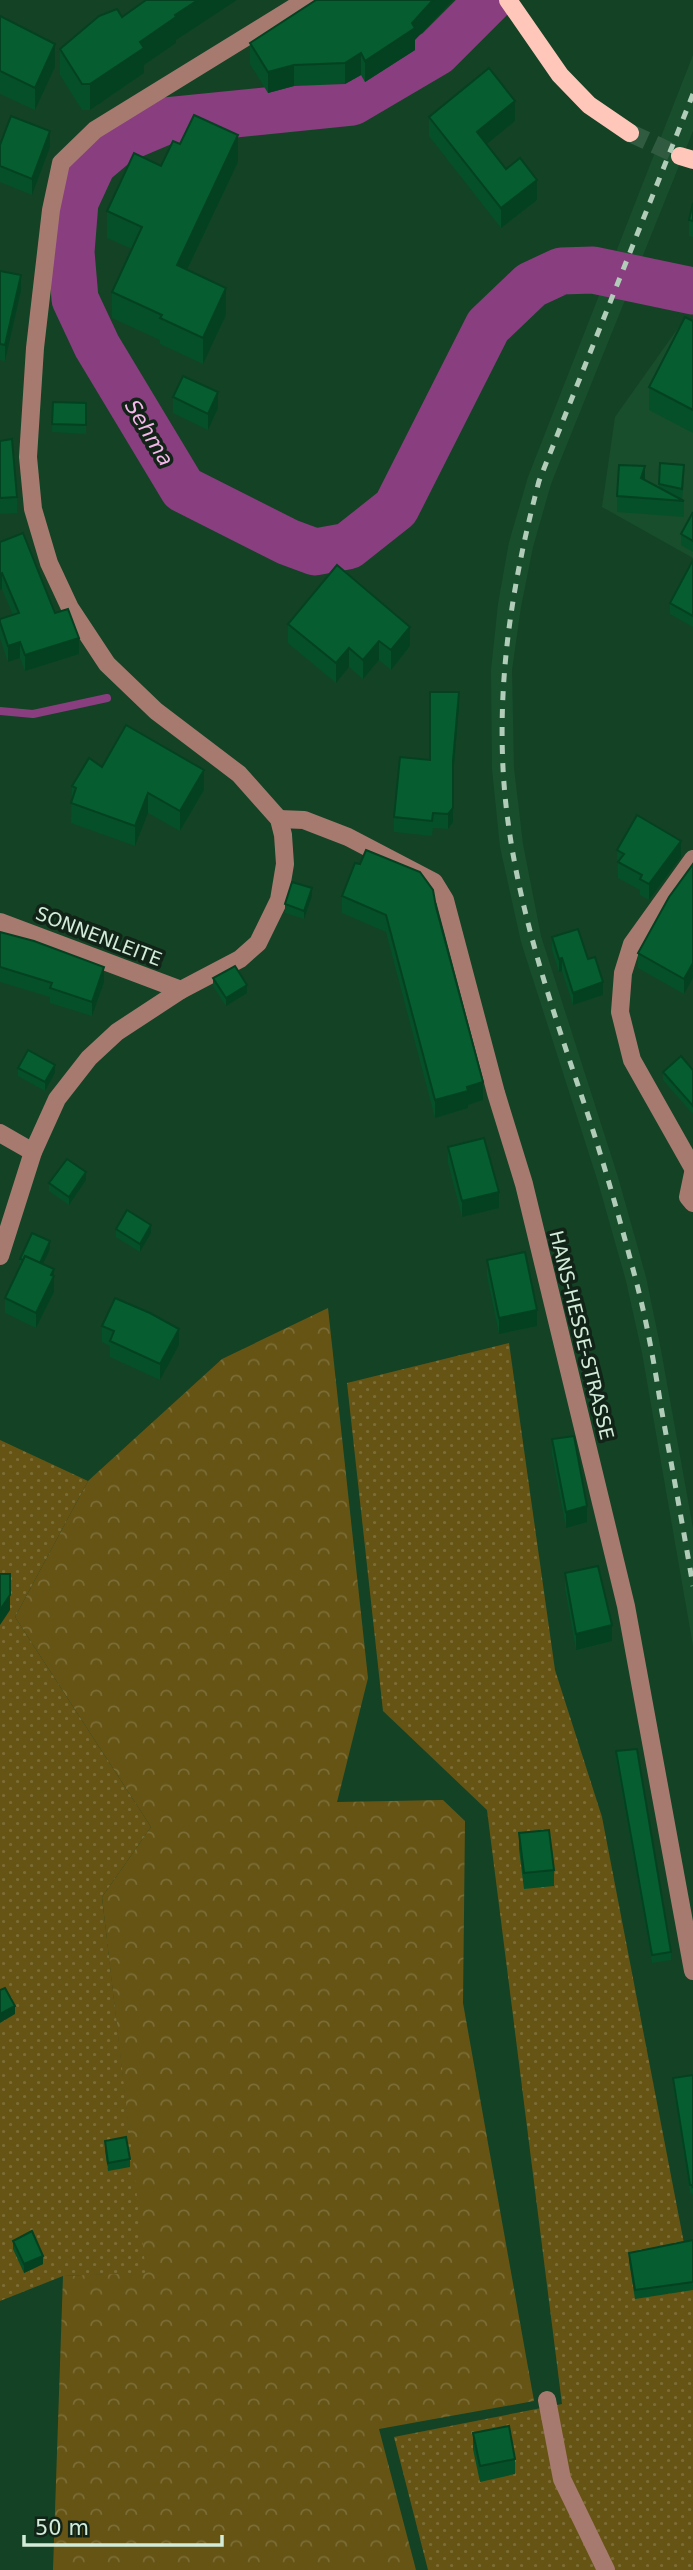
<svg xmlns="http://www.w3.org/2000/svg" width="693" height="2570" font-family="'DejaVu Sans',sans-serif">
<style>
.built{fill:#184e2c}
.forest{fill:url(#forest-crowns)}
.garden{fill:url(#garden-dots)}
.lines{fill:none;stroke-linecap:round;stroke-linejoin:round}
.stream{stroke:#893e7f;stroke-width:8}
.river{stroke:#893e7f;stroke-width:47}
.major-tunnel{stroke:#315b40;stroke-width:18;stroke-dasharray:18 9;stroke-linecap:butt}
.minor{stroke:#a77a70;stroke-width:18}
.major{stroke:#ffc6ba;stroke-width:18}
.rail{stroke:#b1cdb9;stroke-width:5;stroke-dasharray:9 9;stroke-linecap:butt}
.wall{fill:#055028}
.shaded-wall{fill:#044121}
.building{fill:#065d2f;stroke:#044121;stroke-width:2}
.labels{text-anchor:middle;stroke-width:7;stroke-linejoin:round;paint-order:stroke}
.street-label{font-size:19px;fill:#d3ebd9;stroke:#112417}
.water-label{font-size:21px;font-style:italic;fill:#f5b7e9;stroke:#112417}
</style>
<defs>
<pattern id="forest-crowns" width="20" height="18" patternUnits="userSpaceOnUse" patternTransform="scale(1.75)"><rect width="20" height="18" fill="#665415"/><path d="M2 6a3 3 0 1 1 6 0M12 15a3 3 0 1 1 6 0" fill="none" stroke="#7b6d36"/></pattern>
<pattern id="garden-dots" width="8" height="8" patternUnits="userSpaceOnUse" patternTransform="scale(1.75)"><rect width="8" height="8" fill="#665415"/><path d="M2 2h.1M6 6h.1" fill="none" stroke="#7b6d36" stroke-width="1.8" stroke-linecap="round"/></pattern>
</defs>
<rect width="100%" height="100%" fill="#144225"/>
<g class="built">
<path d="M693,55V131L551,484L533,547L521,607L512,670L514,768L523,844L541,936L618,1177L646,1277L661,1350L693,1528V1646L642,1353L626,1281L598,1182L521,942L500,847L492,769L491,670L498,604L509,542L528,477Z"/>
<path d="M681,324L693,331V558L602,507L615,417Z"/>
</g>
<path class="forest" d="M328,1308L368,1678L337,1802L443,1800L465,1821L463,2003L534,2401L379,2429L416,2570H53L63,2276L145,2272L102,1897L151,1827L15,1617L88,1481L222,1359Z"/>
<g class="garden">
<path d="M509,1343L555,1670L602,1817L693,2290V2570H428L394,2437L562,2404L487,1810L383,1711L347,1383Z"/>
<path d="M0,1440L88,1481L15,1617L151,1827L102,1897L146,2273L63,2276L0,2301Z"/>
</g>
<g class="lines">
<path class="stream" d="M0,711L33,714L107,698"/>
<path class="river" d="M489,0L437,52L352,102L166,121L119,141L93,163L75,202L71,252L75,299L97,346L183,489L288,542L315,552L348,546L396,508L488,326L531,285L561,271L593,270L693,291"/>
<path class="major-tunnel" d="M630,133L680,156"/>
<g class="minor">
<path d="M279,819L304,820L348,837L434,882L445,900L496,1093L524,1184L626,1606L693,1971"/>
<path d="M693,859L632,944L623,973L620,1012L632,1060L693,1168"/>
<path d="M0,922L181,990"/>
<path d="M0,1133L33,1152"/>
<path d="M693,1173L688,1197L693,1203"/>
<path d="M0,1256L33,1152L57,1099L89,1058L117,1032L181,990L240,959L258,943L279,900L285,864L283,835L279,819L239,774L156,711L107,664L70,608L49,563L33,509L28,457L35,348L51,210L61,163L95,130L306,0"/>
<path d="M547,2400L562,2479L606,2570"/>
</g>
<g class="major">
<path d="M508,0L560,75L589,105L630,133"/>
<path d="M680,156L693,160"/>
</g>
<path class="rail" d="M693,94L539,481C514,576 498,669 503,768C509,887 550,1002 588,1115C605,1167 620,1220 634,1273C646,1317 654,1362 661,1407C672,1467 683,1527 693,1586"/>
</g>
<g class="wall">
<path d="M0,16L55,67L35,110L0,94Z"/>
<path d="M122,17L176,40V43L144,65V73L90,110H82L60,75V49Z"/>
<path d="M415,40V50L365,82L361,75L345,84L294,86L268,93L250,64V43Z"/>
<path d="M429,117L515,121L486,144L506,169L537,200L501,228L429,136Z"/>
<path d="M180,144L238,162L187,270L226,315L203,364L160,344V340L112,318V292L132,249L107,238V211L161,166Z"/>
<path d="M0,145L50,147L32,195L0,182Z"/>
<path d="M693,203V237L689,236V220Z"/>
<path d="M0,271L21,291L5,361L0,360Z"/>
<path d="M693,321V433L649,410V387Z"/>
<path d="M173,397L218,408L208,430L173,413Z"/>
<path d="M53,402L86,403V434L52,432Z"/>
<path d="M0,441L17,497V513L0,514Z"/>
<path d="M660,463L684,481L682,500L684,501V517L617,512V496L645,480L659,487Z"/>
<path d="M693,512V552L681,545V534Z"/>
<path d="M0,542L55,613L79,654L25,671L20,658L8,662L0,638V619L13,615L2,589L0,590Z"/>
<path d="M693,560V627L670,614V603Z"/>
<path d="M288,624L410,646L391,670L379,660L363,679L349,667L336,683L288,643Z"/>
<path d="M459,706L453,775V822L448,829L433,828L432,836L394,832V817L430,760Z"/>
<path d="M102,767L204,790L180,831L148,813L135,846L71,823L72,786Z"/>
<path d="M617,850L681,857L649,900L640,895V890L618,878Z"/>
<path d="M693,864V978L684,994L638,968V953Z"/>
<path d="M312,896L304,919L285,913V904Z"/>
<path d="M342,896L436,907L483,1100L468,1105V1108L435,1118L386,932L342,913Z"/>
<path d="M0,932L104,982L92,1016L50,1003V997L0,982Z"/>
<path d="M552,937L588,959L603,995L573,1005L562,971L559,972L552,950Z"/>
<path d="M213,978L247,993L226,1006L213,986Z"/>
<path d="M18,1068L55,1073L45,1091L18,1076Z"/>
<path d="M693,1070V1114L663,1080V1072Z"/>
<path d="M448,1147L499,1208L462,1217L448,1163Z"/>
<path d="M86,1180L69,1205L49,1191V1183Z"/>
<path d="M116,1229L151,1233L140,1252L116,1237Z"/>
<path d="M50,1249L43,1264L54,1269V1292L36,1328L5,1313V1298L20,1267V1259Z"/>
<path d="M487,1260L537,1326L499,1334L487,1276Z"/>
<path d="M102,1326L179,1345L160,1380L110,1357V1346L102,1342Z"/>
<path d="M552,1439L587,1522L566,1528L552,1455Z"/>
<path d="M565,1573L612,1641L576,1650L565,1589Z"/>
<path d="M616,1751L671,1952V1960L652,1963L616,1760Z"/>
<path d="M519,1833L554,1870V1886L524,1889L519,1849Z"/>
<path d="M693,2075V2196L692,2193H690L673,2086V2078Z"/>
<path d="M105,2141L130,2159V2167L108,2171L105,2149Z"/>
<path d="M693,2240V2290L635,2299L629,2261V2253Z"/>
<path d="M13,2241L43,2264L24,2273L13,2249Z"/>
<path d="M473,2433L515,2459V2474L480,2482L473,2449Z"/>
</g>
<g class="shaded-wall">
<path d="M198,0H237L176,40V43L144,65V73L90,110V84L140,42L175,15Z"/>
<path d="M433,0H453L415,40V50L365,82V61L412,23Z"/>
<path d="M55,44V67L35,110V88Z"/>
<path d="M361,53V75L345,84V63Z"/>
<path d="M294,65V86L268,93V72Z"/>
<path d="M515,101V121L477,152V132Z"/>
<path d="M50,131V147L32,195V179Z"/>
<path d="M238,135V162L177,291V265Z"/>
<path d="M537,180V200L501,228V208Z"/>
<path d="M21,275V291L5,361V345Z"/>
<path d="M226,288V315L203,364V338Z"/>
<path d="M218,392V408L208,430V414Z"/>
<path d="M645,466V482L641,478Z"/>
<path d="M2,573V589L0,590V574Z"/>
<path d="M410,627V646L391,670V650Z"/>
<path d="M79,638V654L25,671V655Z"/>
<path d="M379,641V660L363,679V660Z"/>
<path d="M20,642V658L8,662V646Z"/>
<path d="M349,648V667L336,683V663Z"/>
<path d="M459,692V706L453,776V761Z"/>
<path d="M204,770V790L180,831V811Z"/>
<path d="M148,793V813L135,846V826Z"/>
<path d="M453,808V822L448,829V814Z"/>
<path d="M681,841V857L649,900V884Z"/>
<path d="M312,888V896L304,919V911Z"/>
<path d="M562,958V971L559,972V959Z"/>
<path d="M693,963V978L684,994V979Z"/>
<path d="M104,967V982L92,1016V1002Z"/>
<path d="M603,982V995L573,1005V993Z"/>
<path d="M247,985V993L226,1006V998Z"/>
<path d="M55,1065V1073L45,1091V1082Z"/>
<path d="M483,1082V1100L468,1105V1108L435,1118V1100L467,1087Z"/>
<path d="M86,1172V1180L69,1205V1197Z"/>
<path d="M499,1192V1208L462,1217V1201Z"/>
<path d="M151,1225V1233L140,1252V1244Z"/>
<path d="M50,1241V1249L38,1275V1267Z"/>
<path d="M54,1269V1292L36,1328V1313Z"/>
<path d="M537,1310V1326L499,1334V1318Z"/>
<path d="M179,1329V1345L160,1380V1364Z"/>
<path d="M587,1506V1522L566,1528V1512Z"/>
<path d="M10,1595V1610L0,1625V1610Z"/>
<path d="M612,1625V1641L576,1650V1634Z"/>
<path d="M15,2006V2014L0,2023V2014Z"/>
<path d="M43,2256V2264L24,2273V2264Z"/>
</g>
<g class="building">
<path d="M146,0H198L175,15L176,17L140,42L144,48L90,84H82L60,49L99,16L117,9L122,17Z"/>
<path d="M316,0H433L412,23L415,28L365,61L361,53L345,63L294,65L268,72L250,43Z"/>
<path d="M0,16L55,44L35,88L0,71Z"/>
<path d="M489,68L515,101L477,132L506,169L520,158L537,180L501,208L429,117Z"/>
<path d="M194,115L238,135L177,265L226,288L203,338L160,318L162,315L112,292L142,227L107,211L134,153L161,166L173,141L180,144Z"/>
<path d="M11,116L50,131L32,179L0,166V145Z"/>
<path d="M693,203V221L689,220Z"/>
<path d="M0,271L21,275L5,345L0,344Z"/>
<path d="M685,317L693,321V410L649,387Z"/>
<path d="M183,376L218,392L208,414L173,397Z"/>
<path d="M53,402L86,403V425L52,424Z"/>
<path d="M12,439L17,497L0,498V441Z"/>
<path d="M660,463L684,465L682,489L659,484Z"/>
<path d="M619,465L645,466L641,478L684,501L617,496Z"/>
<path d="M693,512V541L681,534Z"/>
<path d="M23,533L55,613L68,609L79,638L25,655L20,642L8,646L0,622V619L19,613L2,573L0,574V542Z"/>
<path d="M693,560V616L670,603Z"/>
<path d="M337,565L410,627L391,650L379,641L363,660L349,648L336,663L288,624Z"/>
<path d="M430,692H459L453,761V808L448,814L433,813L432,821L394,817L400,757L430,760Z"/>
<path d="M126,725L204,770L180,811L148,793L135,826L71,803L76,788L72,786L89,758L102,767Z"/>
<path d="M637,815L681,841L649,884L640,879L642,875L618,862L624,854L617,850Z"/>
<path d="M366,850L420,872L433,890L436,907L483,1082L467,1087L468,1091L435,1100L386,915L342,896L355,863L360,864Z"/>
<path d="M693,864V963L684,979L638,953L669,897Z"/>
<path d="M292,882L312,888L304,911L285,904Z"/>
<path d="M578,929L588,959L595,957L603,982L573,993L562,958L559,959L552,937Z"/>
<path d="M0,932L34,941L104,967L92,1002L50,988L52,983L0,967Z"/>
<path d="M235,966L247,985L226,998L213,978Z"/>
<path d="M28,1050L55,1065L45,1082L18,1068Z"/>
<path d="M681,1056L693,1070V1106L663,1072Z"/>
<path d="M484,1138L499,1192L462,1201L448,1147Z"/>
<path d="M67,1159L86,1172L69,1197L49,1183Z"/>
<path d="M127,1210L151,1225L140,1244L116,1229Z"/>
<path d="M32,1233L50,1241L40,1263L25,1256L23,1260L20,1259Z"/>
<path d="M525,1252L537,1310L499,1318L487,1260Z"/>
<path d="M25,1256L54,1269L51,1275L54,1276L36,1313L5,1298Z"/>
<path d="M115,1298L150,1313L179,1329L160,1364L110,1341L114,1331L102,1326Z"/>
<path d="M574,1436L587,1506L566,1512L552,1439Z"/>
<path d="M598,1566L612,1625L576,1634L565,1573Z"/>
<path d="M0,1574H10V1595L0,1610Z"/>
<path d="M637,1749L671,1952L652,1955L616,1751Z"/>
<path d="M549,1830L554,1870L524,1873L519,1833Z"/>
<path d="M5,1988L15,2006L0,2014V1990Z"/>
<path d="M693,2075V2188L692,2185H690L673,2078Z"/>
<path d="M126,2137L130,2159L108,2163L105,2141Z"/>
<path d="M32,2231L43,2256L24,2264L13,2241Z"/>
<path d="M693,2240V2282L635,2290L629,2253Z"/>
<path d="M509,2426L515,2459L480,2466L473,2433Z"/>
</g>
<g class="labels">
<g class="street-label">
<text transform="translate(99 936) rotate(21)" y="7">SONNENLEITE</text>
<text transform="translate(582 1335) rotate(76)" y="7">HANS-HESSE-STRASSE</text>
</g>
<g class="water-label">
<text transform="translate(149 433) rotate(59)" y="7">Sehma</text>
</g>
</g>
<path d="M24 2535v10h198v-10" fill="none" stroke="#d3ebd9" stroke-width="3.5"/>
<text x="35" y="2535" font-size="21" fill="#d3ebd9" stroke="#112417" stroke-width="5" paint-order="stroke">50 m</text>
</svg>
